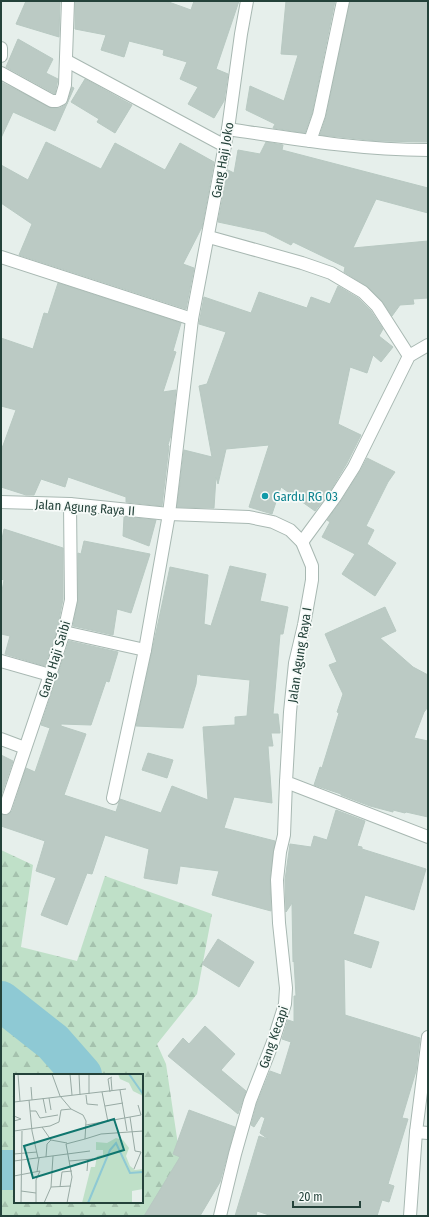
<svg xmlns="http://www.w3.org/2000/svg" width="429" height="1217" font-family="'Fira Sans Condensed',sans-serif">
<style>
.forest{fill:url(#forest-firs);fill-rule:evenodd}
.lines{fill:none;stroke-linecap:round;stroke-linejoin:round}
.river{stroke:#8ec9d4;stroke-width:40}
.building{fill:#bbcac4;stroke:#b8c9c2}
.minor-casing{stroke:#a8b8b2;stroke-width:14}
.minor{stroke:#fff;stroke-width:12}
.culture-dot{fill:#0f9aa8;stroke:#f7fbf9;stroke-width:1.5}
.labels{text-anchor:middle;stroke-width:3.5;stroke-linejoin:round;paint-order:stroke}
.street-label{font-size:13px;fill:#24423a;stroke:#f7fbf9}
.culture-label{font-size:13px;fill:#0d838f;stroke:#f7fbf9;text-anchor:start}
.inset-river{fill:none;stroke:#8ec9d4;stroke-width:2}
.inset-road{fill:none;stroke:#98aaa4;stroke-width:1}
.view{fill:#0f766e;fill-opacity:0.15;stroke:#0f766e;stroke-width:2}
.inset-edge{fill:none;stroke:#24423a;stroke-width:2}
</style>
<defs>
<pattern id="forest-firs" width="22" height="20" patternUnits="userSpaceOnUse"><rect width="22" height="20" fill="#bfe0c8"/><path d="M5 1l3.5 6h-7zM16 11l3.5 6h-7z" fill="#a4c1ad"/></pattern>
</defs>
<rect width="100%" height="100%" fill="#e6efeb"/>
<path class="forest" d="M1,850L33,865L21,947L77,961L105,876L212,914L197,994L157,1044L166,1064L181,1165L152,1216H1ZM15,1075H142V1202H15Z"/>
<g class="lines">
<g class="river">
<path d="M1,1001L53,1042L82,1075"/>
<path d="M1,1170H15"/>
</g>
</g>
<g class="building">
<path d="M26,1H60L59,37L16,24Z"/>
<path d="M75,1H166L191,10L194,1H239L216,69L228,74L224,101L214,118L188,104L198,87L180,79L187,62L163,55L164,50L129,41L124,57L101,50L106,35L75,29Z"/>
<path d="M286,1H335L312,113L305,133L273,128L275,124L246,110L250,86L284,101L298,55L281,54Z"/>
<path d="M350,1H428V142L378,141L320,135L326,117Z"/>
<path d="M18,39L53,59L46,73L58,79L55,94L6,67Z"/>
<path d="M85,79L132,105L115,133L97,122L99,119L71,102Z"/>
<path d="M1,82L52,108H60L67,104L72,87L74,88L55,131L13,112L1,138Z"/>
<path d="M46,142L101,169L115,143L165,170L180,143L214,162L202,227L183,264L194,268L186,309L19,255L32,224L1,203V165L28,180Z"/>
<path d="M266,142L283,145L282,150L428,188V213L376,199L353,248L428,241V298L413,299L414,304L400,305L392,316L382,301L368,287L344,272L345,267L293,242L291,245L265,232L218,222L228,170L234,173L238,150L260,154Z"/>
<path d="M58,283L181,323L173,351L176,352L163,392L176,390L171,435L168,445L169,446L162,506L126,502V497L68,477L65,487L41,479L34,495H26L1,487V451L16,410L1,406V338L33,349L44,313L48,314Z"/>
<path d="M338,286L358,298L371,311L383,329L379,336L393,347L381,362L373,355L367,373L350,367L338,424L361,435L347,463L329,493L315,511L281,487L272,514L249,507L269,445L226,449L218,484L216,477L214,508L177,507L184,450L212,457L199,386L207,384L226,332L199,324L204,297L251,313L259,292L307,308L311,297L330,304Z"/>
<path d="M367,458L395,472L388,482L366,526L374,530L367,544L396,563L375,596L342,574L355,554L322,537L330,522L327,520L341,501L360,471Z"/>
<path d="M124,517L156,520L149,546L123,536Z"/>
<path d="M4,529L63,548V599L57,630L45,666L5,654L10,636L1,634V596L4,580L1,579V544Z"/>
<path d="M84,541L150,554L131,613L117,609L113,635L73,626L78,600V553L81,554Z"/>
<path d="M230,566L266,574L260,601L288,607L283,634H280L273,714H278L280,733H271L273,746H268L272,803L234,797L224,828L275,841L270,879L271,911L212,895L219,871L180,866L177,884L144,878L149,849L105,835L92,874L87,873L67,925L41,915L56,878L36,871L45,841L1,826V814L7,815L12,811L26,768L35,772L50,728L41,725L69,641L118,652L109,682L106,681L91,725L61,724V726L86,734L64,795L116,812L120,799L161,813L172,786L208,800L203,727L235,725V717L247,716L250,680L200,675V672L199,675L197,674L196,684L183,728L136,726L170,567L208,575L204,624L211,626Z"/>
<path d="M385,607L396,631L380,638L413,667L428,675V707L424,712L414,738L428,741V817L406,812L405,813L393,810V812L370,806L341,795V794L314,785L320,767L322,768L339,713L337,712L343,694L329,665L337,662L325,634Z"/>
<path d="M148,753L173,760L167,778L142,770Z"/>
<path d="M1,755L13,761L1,796Z"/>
<path d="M336,810L365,821L357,846L362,847V849L426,869L414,910L365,895L353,934L379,942L371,968L344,959L345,1015L420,1038L416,1071L402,1118L408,1119L388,1184L394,1186L389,1202L382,1200L377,1216H272L257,1211L256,1216H235L259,1136L268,1139L260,1133L265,1118L261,1116L254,1127L251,1125L257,1103L270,1071L281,1075L291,1042L282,1039L288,1020L294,1022V996H296L294,961L293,962L292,903L286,912L285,880L290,844L311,847L314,836L327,840Z"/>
<path d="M218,939L254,962L239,987L202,964Z"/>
<path d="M205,1026L235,1054L221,1070L246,1091L238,1114L168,1056L183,1038L189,1044Z"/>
<path d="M189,1110L235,1127L220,1182L200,1216H144L180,1157L173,1154Z"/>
</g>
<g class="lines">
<defs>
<g id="minor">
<path d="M1,48V56"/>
<path d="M67,61L225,146"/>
<path d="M1,73L52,101H57L61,99L65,85L68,1"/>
<path d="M228,129C295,139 361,150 428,150"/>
<path d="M310,141L319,115L343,1"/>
<path d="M209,237L302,263L331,273L363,292L377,306L409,356"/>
<path d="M1,257L192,319"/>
<path d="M1,502L70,504L169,514L249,517L273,522L290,530L302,542L312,566V580L304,625L295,663L290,712L286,782L428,837"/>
<path d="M302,542L335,497L354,467L409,356L428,345"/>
<path d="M64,632L145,650"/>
<path d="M1,661L50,675"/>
<path d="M1,739L25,748"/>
<path d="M113,798L145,650L169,514L192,319L228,129L241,34L247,1"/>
<path d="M5,808L50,675L64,632L71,600L70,504"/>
<path d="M416,1132L428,1133"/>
<path d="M220,1216L235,1154L250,1101L273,1042L285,1004L286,988L279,923L277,880L280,852L284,835L286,782"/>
<path d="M410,1216L416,1132L428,1037"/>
</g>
</defs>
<use href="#minor" class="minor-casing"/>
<use href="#minor" class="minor"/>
</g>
<circle class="culture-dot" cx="265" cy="496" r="4"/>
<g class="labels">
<g class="street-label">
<text transform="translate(222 160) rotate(-80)" y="5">Gang Haji Joko</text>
<text transform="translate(85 507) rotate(4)" y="5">Jalan Agung Raya II</text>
<text transform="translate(299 655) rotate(-81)" y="5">Jalan Agung Raya I</text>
<text transform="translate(54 659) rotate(-73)" y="5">Gang Haji Saibi</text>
<text transform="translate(273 1037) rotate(-71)" y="5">Gang Kecapi</text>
</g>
<g class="culture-label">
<text x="273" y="501">Gardu RG 03</text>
</g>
</g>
<g transform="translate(14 1074)">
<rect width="129" height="129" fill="#e6efeb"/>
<path d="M104,0H129V22L119,17L115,9L106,5ZM102,64L109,66L115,74L112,82L116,92L121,96L129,95V115L118,117V129H68L77,93H81L83,82L89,81V76H82V68L93,69Z" fill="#bfe0c8"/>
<path class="inset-river" d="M115,0L129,20M74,129L96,76L102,69L116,99L129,98"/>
<path class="inset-road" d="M4,0L6,27M38,0L46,22L57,35L69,41L72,47L71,65L52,70L58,103L53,129M56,0L58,21M65,0L66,21M75,0V20M97,4L98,17M17,13L18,26M106,16L113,57M88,18L94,48M96,18L94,5L98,3M72,21L73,30L84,31M29,24L32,39M35,24L37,36M15,26L18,57L24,84M0,28L112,15M91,32L109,29M16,37H22L26,44L44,41M0,42L7,45L0,47M116,43L121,77L127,78L120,95M72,51L127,41L124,31M28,53L37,66L53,69M0,57L36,52L45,48L47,36L57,35M71,65L87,60L129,57M0,80L23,78M32,83L33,70L37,66M0,87L76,77M55,87L79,85M73,97L74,85M23,98L25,84M0,102L26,97L22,106V129M37,113L39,82M46,113L48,98L58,97M7,117L22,119M7,129L8,57M30,129L37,113L57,112"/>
<path class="view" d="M100,45L110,76L19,104L10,72Z"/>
<rect width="129" height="129" class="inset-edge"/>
</g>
<rect width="429" height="1217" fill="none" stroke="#24423a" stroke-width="4"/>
<path d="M293 1201v6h67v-6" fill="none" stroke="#24423a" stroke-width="2"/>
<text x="299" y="1201" font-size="12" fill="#24423a" stroke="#f7fbf9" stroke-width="3" paint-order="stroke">20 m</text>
</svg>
